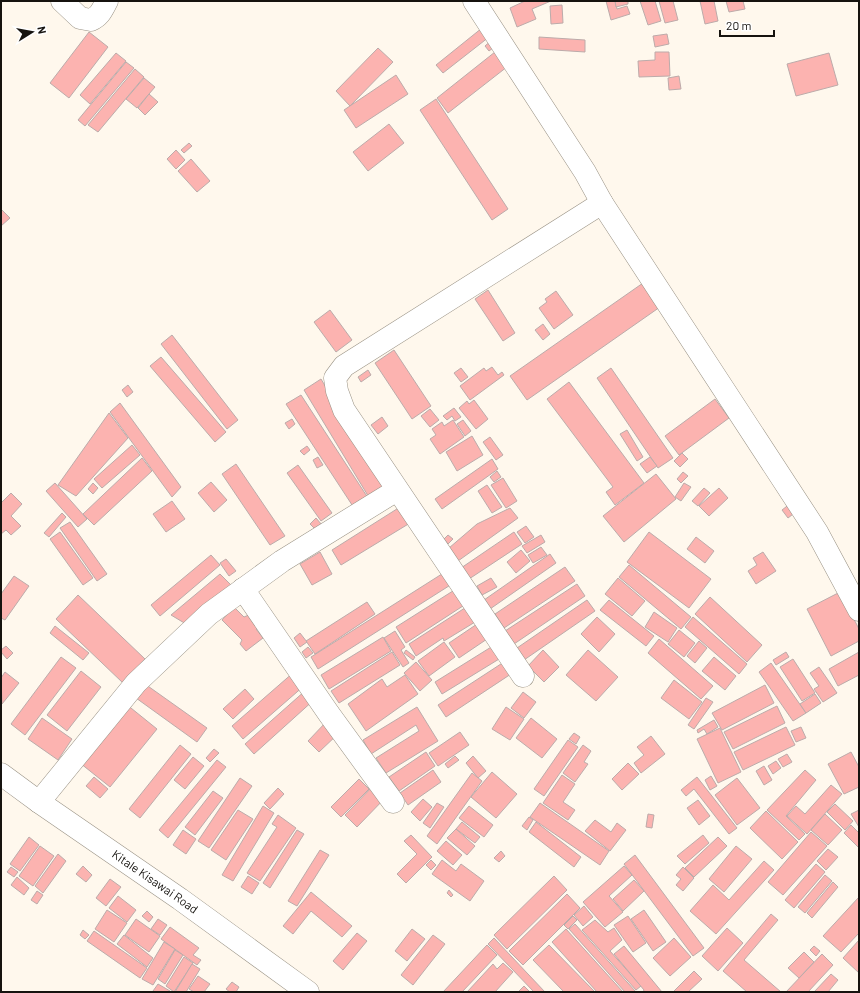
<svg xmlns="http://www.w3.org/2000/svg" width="860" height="993" font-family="Barlow,sans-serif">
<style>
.building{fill:#fcb3b0;stroke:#bcabaa}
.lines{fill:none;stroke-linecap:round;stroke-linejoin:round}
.minor-casing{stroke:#999285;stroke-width:23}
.minor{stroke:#fff;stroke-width:22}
.labels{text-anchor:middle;stroke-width:3;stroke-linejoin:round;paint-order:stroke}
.street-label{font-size:12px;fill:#16130f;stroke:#fff}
</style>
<rect width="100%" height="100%" fill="#fff8ed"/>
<g class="building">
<path d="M525,1H551L532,9L536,19L517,27L510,8Z"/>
<path d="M606,1H615L617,9L627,6L630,14L611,20Z"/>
<path d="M615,1H628V4L616,7Z"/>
<path d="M640,1H655L661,21L648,25Z"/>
<path d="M659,1H673L678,20L665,23Z"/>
<path d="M700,1H714L718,21L705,24Z"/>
<path d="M726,1H743L745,9L729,12Z"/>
<path d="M562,5L563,23L551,24L550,6Z"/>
<path d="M482,28L489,37L443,73L436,65Z"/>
<path d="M89,32L108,47L69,98L50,83Z"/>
<path d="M667,34L669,44L655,47L653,36Z"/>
<path d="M539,37L585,40V52L539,49Z"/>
<path d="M493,39L497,45L489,51L485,46Z"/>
<path d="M378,48L393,62L350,106L336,91Z"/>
<path d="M500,48L512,63L448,113L437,98Z"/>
<path d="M655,52H669L670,76L639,77L638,61L655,60Z"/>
<path d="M116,53L126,61L90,104L80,95Z"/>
<path d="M829,53L838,85L796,96L787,64Z"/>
<path d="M126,62L134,68L85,126L78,120Z"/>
<path d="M135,69L144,77L98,132L88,125Z"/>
<path d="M396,75L408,94L356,128L344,110Z"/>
<path d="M679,76L681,89L669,90L668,78Z"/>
<path d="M144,78L155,87L137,108L126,99Z"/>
<path d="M149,94L158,102L145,115L138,108Z"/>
<path d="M436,99L508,209L492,220L420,110Z"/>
<path d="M389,124L404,143L368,171L353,152Z"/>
<path d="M189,143L192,146L184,153L181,150Z"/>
<path d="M176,150L185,160L176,169L167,159Z"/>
<path d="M191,159L210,181L197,192L178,171Z"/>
<path d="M1,209L10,218L1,226Z"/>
<path d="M643,283L660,307L527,400L510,376Z"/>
<path d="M488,290L515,333L503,341L475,299Z"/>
<path d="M556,291L573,315L554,329L539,308L547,302L545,299Z"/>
<path d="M330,310L352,340L336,352L314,322Z"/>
<path d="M543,324L550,334L543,340L535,330Z"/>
<path d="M172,335L238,420L227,429L161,344Z"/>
<path d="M394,350L431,406L412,419L375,363Z"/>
<path d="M161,357L226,432L215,442L150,366Z"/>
<path d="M492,367L498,375L502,372L504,375L470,400L460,386L484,368L486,371Z"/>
<path d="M461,368L468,377L461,382L454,373Z"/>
<path d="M611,368L673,458L658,468L597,378Z"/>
<path d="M368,370L371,375L361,382L358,377Z"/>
<path d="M321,379L387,489L370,499L304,390Z"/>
<path d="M569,382L644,483L615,505L606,492L613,487L547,399Z"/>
<path d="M128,385L133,392L127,397L122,390Z"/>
<path d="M301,395L370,501L356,511L286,404Z"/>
<path d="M715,399L729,418L679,455L665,436Z"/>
<path d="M474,400L488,419L476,429L459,408L467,401L469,404Z"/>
<path d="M120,403L181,487L172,497L110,412Z"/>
<path d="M454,408L461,417L455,421L452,416L447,420L443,416Z"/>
<path d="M430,409L439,420L430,427L421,416Z"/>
<path d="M109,413L128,438L76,496L58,485Z"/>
<path d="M382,417L388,426L378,434L371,425Z"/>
<path d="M292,419L295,424L289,429L285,423Z"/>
<path d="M453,420L464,437L440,454L430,439L436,435L432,429L442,422L444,426Z"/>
<path d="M463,420L471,431L465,436L457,424Z"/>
<path d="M627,430L643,457L637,461L620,434Z"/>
<path d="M472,436L483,455L457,471L446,452Z"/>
<path d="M490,437L503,455L496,460L483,442Z"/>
<path d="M132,445L140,455L102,488L94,479Z"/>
<path d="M307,446L310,450L304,455L300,451Z"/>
<path d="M682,453L688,459L680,467L674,461Z"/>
<path d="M318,457L323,465L317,468L313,460Z"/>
<path d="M650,457L657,466L647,473L640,464Z"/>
<path d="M142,458L152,471L94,525L83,514Z"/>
<path d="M492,459L498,469L442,509L435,499Z"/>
<path d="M236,464L285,536L270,545L222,474Z"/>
<path d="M298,465L332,513L321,521L287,473Z"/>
<path d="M497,471L501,477L494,482L490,477Z"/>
<path d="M683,472L688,476L681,483L677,479Z"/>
<path d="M656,474L676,499L624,542L603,516Z"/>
<path d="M503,478L517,501L506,508L491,485Z"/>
<path d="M211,482L227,500L214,512L198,493Z"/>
<path d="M55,483L87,519L78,527L46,491Z"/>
<path d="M93,483L98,488L93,494L88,489Z"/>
<path d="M684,483L691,487L681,501L675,497Z"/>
<path d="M487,485L502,507L492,513L478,491Z"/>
<path d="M704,488L710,493L698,506L692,501Z"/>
<path d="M719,488L728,498L709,516L699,506Z"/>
<path d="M11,493L22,504L11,516L21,526L11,535L6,530L1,534V503Z"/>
<path d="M172,501L185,519L166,532L153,514Z"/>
<path d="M791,503L797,511L788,518L782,510Z"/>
<path d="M400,507L410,523L341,565L332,550Z"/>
<path d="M510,508L518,518L458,561L449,548L477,524Z"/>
<path d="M62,513L66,517L49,537L44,533Z"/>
<path d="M316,518L322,525L316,530L310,524Z"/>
<path d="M70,522L107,574L97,581L60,528Z"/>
<path d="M526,526L534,537L525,543L517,532Z"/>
<path d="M60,532L93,578L83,585L50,539Z"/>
<path d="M514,532L522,544L469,579L461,568Z"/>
<path d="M649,532L711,579L689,608L627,562Z"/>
<path d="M448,535L453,539L448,544L444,539Z"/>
<path d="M541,535L545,542L527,553L522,546Z"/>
<path d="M696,537L714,551L705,563L687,549Z"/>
<path d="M541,547L547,555L533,563L528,555Z"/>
<path d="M521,550L530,561L516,573L507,562Z"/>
<path d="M320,552L332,574L312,585L300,564Z"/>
<path d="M763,552L776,571L756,584L748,571L757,565L753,558Z"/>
<path d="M550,554L556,563L490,609L484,600Z"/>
<path d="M211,555L220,565L160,616L151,605Z"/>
<path d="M226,559L236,571L229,576L220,563Z"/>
<path d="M629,565L691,617L681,629L619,577Z"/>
<path d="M565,567L575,581L504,628L495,614Z"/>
<path d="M445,572L452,584L318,669L311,657Z"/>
<path d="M220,574L231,585L186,624L171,615Z"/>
<path d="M14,576L29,586L5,620L1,618V594Z"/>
<path d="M491,578L497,587L482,595L477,586Z"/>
<path d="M618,578L645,601L632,616L605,594Z"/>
<path d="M577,584L585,596L514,644L505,631Z"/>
<path d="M456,589L466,604L406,643L396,627Z"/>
<path d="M840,592L859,629V641L831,656L807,609Z"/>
<path d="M78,595L145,659L123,683L56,619Z"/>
<path d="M710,597L762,645L747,662L695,614Z"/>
<path d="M587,600L595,611L524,660L517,648Z"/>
<path d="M609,600L654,636L646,646L600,610Z"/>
<path d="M367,602L375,614L315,654L306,641Z"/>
<path d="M471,604L480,619L444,641L443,638L416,656L409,644Z"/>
<path d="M234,607L244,617L251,614L261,626L256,629L263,638L246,651L240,644L242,640L222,620Z"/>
<path d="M654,612L677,628L668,642L645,627Z"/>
<path d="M597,617L615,634L599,652L581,634Z"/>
<path d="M693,617L747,664L739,674L685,627Z"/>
<path d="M480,622L490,637L459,658L449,643Z"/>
<path d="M55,626L89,653L83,660L50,633Z"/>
<path d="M679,630L695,643L684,657L668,644Z"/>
<path d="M395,631L405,647L401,650L409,663L403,667L384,638Z"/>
<path d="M300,633L307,642L300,647L294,638Z"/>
<path d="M383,637L391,651L329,689L321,675Z"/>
<path d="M659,639L713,686L701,699L648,653Z"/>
<path d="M699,641L707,648L695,663L687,656Z"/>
<path d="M444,642L455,657L429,676L418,661Z"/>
<path d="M496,644L504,656L442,694L435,682Z"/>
<path d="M6,646L13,653L7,659L1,652V650Z"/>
<path d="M308,647L313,653L306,658L302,652Z"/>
<path d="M406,650L415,657L413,660L404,653Z"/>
<path d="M543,650L559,667L544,682L528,666Z"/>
<path d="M588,650L618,677L596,701L566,675Z"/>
<path d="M392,652L400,665L339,703L331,691Z"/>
<path d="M786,652L789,657L776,665L773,660Z"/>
<path d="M859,652V675L838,686L829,669Z"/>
<path d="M61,657L76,668L25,735L11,724Z"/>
<path d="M714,657L736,676L725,690L702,671Z"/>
<path d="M793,659L815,693L802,701L780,667Z"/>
<path d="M507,660L514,672L446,717L438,705Z"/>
<path d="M416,662L432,680L420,691L404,673Z"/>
<path d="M771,663L806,713L793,721L759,672Z"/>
<path d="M819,667L837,693L823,702L814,689L819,686L810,673Z"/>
<path d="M81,671L101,687L67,731L47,715Z"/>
<path d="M5,672L19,683L2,704L1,678Z"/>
<path d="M294,672L305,685L243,739L232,726Z"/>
<path d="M405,675L418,694L366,731L348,704L382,679L387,687Z"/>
<path d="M674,680L702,702L689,719L661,698Z"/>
<path d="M145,684L207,728L197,742L136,698Z"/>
<path d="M765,685L774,703L722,730L712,713Z"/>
<path d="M245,689L254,699L233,719L223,709Z"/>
<path d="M306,690L315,699L254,754L245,744Z"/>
<path d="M523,692L536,702L524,718L511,708Z"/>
<path d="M815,694L821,703L806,713L800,704Z"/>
<path d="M706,698L713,702L694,729L688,725Z"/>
<path d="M126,704L157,729L110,787L80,763Z"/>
<path d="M777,706L785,723L733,749L724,732Z"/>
<path d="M417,707L438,741L386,773L376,758L419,731L416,725L371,754L363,740Z"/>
<path d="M506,707L524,719L510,740L492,729Z"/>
<path d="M42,718L72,739L58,760L28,739Z"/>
<path d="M531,718L557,739L542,758L516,738Z"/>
<path d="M714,720L718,727L707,734L704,729L698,733L697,730Z"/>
<path d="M327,721L339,733L319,752L308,741Z"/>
<path d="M786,727L795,745L743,770L734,752Z"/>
<path d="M801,727L806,738L796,742L791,731Z"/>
<path d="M720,728L741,772L718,783L697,739Z"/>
<path d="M460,732L469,745L438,766L429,753Z"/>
<path d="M574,733L580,737L576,744L569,739Z"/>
<path d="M651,736L665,754L641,773L634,763L644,755L637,747Z"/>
<path d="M568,740L578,747L544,796L534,789Z"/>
<path d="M180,745L191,754L140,818L129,809Z"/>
<path d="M583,745L591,751L584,762L588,764L575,782L563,773Z"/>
<path d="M214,749L219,753L210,762L206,758Z"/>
<path d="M426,752L435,766L399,791L389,777Z"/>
<path d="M851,752L859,767V787L844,794L828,764Z"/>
<path d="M787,754L792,762L783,767L778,759Z"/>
<path d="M455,756L459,760L448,768L445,764Z"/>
<path d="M473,756L486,771L478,778L466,763Z"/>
<path d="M193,757L204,766L185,789L174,780Z"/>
<path d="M217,760L226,767L168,838L159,830Z"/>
<path d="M776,761L781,768L773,774L768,766Z"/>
<path d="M628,763L639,774L622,790L612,779Z"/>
<path d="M764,766L772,780L764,785L756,771Z"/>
<path d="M433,770L441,782L408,805L400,793Z"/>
<path d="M805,770L816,780L786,816L805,834L799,840L767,810Z"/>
<path d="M492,772L517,794L496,818L471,797Z"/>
<path d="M472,773L482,781L437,844L427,836Z"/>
<path d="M562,775L575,784L563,802L575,810L568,820L543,803Z"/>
<path d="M711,776L717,786L710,790L705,780Z"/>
<path d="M94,777L108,789L100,798L86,786Z"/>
<path d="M697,777L737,828L729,834L694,789L686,796L681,790Z"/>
<path d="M240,778L252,786L209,848L198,841Z"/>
<path d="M737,778L760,808L737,825L715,795Z"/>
<path d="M359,779L369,789L341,817L331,807Z"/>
<path d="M375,784L387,796L357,827L345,815Z"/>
<path d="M831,785L842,794L807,834L787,816L796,806L805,814Z"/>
<path d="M278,788L284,794L270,809L264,803Z"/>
<path d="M213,791L223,798L195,835L185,827Z"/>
<path d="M423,799L432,807L420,821L411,812Z"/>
<path d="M698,800L710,816L699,825L687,808Z"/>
<path d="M437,803L444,807L430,828L423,823Z"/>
<path d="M540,803L609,851L600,865L530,817Z"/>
<path d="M835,804L853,821L845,830L827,812Z"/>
<path d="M263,806L274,813L233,881L222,875Z"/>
<path d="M469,806L493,825L484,837L459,818Z"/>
<path d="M238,810L253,819L226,860L211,850Z"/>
<path d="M859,810V827L851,814Z"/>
<path d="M766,811L798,842L782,859L750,828Z"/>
<path d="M648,814L654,815L652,828L646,827Z"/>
<path d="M825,814L842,830L828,845L811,830Z"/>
<path d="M278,815L296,828L260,881L247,873L277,827L272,824Z"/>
<path d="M529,817L533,820L527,830L522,826Z"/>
<path d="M595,820L611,832L617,823L626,830L610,851L585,831Z"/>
<path d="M462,822L480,837L475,843L456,829Z"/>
<path d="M536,822L581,857L574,867L529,832Z"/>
<path d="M851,825L859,833V847H858L844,833Z"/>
<path d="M456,829L475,846L467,855L447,838Z"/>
<path d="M183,830L196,839L186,854L173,845Z"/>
<path d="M297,830L304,834L270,888L263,883Z"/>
<path d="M811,832L827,846L783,895L768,882Z"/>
<path d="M411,835L432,857L406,883L397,874L417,854L404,841Z"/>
<path d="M703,835L709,843L685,864L677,856Z"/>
<path d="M29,837L39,845L20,871L10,864Z"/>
<path d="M718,837L727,846L694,877L685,868Z"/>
<path d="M446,841L462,855L453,865L437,851Z"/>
<path d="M40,846L54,856L33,886L19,876Z"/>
<path d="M736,846L752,859L724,892L709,879Z"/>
<path d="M828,849L838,857L826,870L817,861Z"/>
<path d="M320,850L329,855L297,906L288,901Z"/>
<path d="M501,851L505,856L499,862L494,858Z"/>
<path d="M58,854L66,861L43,893L35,886Z"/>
<path d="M635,855L704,948L693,956L624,864Z"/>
<path d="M431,860L436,865L431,870L426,865Z"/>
<path d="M442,860L456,871L461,864L484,881L470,901L432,874Z"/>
<path d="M764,861L774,870L716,934L690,911L713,885L729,900Z"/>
<path d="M816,864L825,872L794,908L785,900Z"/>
<path d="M83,866L92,875L86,882L76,874Z"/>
<path d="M624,866L632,875L609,896L623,912L605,927L583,902Z"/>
<path d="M11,867L18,872L14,877L7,872Z"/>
<path d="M683,867L694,878L683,891L676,885L681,879L676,875Z"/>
<path d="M825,875L832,881L805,913L798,907Z"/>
<path d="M248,876L259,883L252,894L241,887Z"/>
<path d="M554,876L567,890L507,949L494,935Z"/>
<path d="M17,877L29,888L24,895L11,885Z"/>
<path d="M110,879L121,887L106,906L96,898Z"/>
<path d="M634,880L644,891L623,911L613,899Z"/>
<path d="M833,882L838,887L812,918L807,913Z"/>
<path d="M449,890L453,895L451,897L447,893Z"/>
<path d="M37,891L43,895L37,904L31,900Z"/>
<path d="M311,892L352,926L342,937L311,911L293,934L283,926Z"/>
<path d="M567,894L580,908L523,965L509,951Z"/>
<path d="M118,896L136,910L127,922L109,908Z"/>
<path d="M859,897V933L841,952L823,936Z"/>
<path d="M584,906L593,917L583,926L574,915Z"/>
<path d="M107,910L127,923L114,942L95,929Z"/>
<path d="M644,910L666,942L653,951L631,919Z"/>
<path d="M147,911L153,917L149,922L142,916Z"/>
<path d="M771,914L778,920L744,960L781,992H747L723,971Z"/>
<path d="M573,916L577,920L568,929L564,925Z"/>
<path d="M628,916L646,943L633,952L614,925Z"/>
<path d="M136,919L160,936L149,952L125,935Z"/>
<path d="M158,919L167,925L160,935L151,929Z"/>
<path d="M595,920L608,932L614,928L622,940L610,951L641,986L636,990L582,930Z"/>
<path d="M575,924L636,992H625L569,929Z"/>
<path d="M170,927L199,948L193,955L201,960L197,965L161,939Z"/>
<path d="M727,928L743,943L718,971L702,956Z"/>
<path d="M412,929L425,939L407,961L395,951Z"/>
<path d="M566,929L623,992H597L552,942Z"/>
<path d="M83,930L89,935L85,939L80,935Z"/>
<path d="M94,931L147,968L140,978L87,941Z"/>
<path d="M357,933L367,941L343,970L333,961Z"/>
<path d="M124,935L153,958L147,967L117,944Z"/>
<path d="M433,935L445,944L413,985L401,975Z"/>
<path d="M494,938L545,992H534L488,944Z"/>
<path d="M674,938L691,957L670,976L653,958Z"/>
<path d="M859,940V973L843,958Z"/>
<path d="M164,942L175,949L153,985L142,979Z"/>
<path d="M487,945L497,955L462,992H443Z"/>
<path d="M549,945L595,992H564L533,960Z"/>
<path d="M624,946L662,992H643L644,990L614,954Z"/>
<path d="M814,946L820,951L816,956L810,950Z"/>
<path d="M175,950L183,955L165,984L158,979Z"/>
<path d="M804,952L814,962L799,978L788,968Z"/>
<path d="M822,954L833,965L808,992H786Z"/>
<path d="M184,957L193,963L174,992L166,986Z"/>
<path d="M503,963L513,972L495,992H467L493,964L497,969Z"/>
<path d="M192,964L200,969L186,992H175Z"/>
<path d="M694,971L702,979L688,992H673Z"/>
<path d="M831,974L838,980L828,992H814Z"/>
<path d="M198,976L210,984L204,992H194L189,989Z"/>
<path d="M232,982L239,987L236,992H230L226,989Z"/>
<path d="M158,984L170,991V992H155L153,991Z"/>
<path d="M524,986L530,992H518Z"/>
</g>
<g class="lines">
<defs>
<g id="minor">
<path d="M62,1L80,18L91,20C100,16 102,10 107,1"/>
<path d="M474,1L585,172L602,203L817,532L859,610"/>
<path d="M243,589L329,714L393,802"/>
<path d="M523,676L344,410L337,391L335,378L344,366L602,203"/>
<path id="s1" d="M1,774L39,802L180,899L308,992"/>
<path d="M39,802L136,683L209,614L282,561L397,490"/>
</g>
</defs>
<use href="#minor" class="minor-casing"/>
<use href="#minor" class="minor"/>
</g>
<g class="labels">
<g class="street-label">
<text dy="4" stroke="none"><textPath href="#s1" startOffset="188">Kitale Kisawai Road</textPath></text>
</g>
</g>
<rect width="860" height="993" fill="none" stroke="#16130f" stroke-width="4"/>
<g transform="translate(32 32) rotate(79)" stroke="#ffffff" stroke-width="3" paint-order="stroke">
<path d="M0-3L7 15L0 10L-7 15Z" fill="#16130f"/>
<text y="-6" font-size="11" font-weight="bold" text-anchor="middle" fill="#16130f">N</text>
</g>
<path d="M720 30v6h54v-6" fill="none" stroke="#16130f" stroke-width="2"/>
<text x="726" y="30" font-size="12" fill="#16130f" stroke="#ffffff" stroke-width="3" paint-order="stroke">20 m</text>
</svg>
